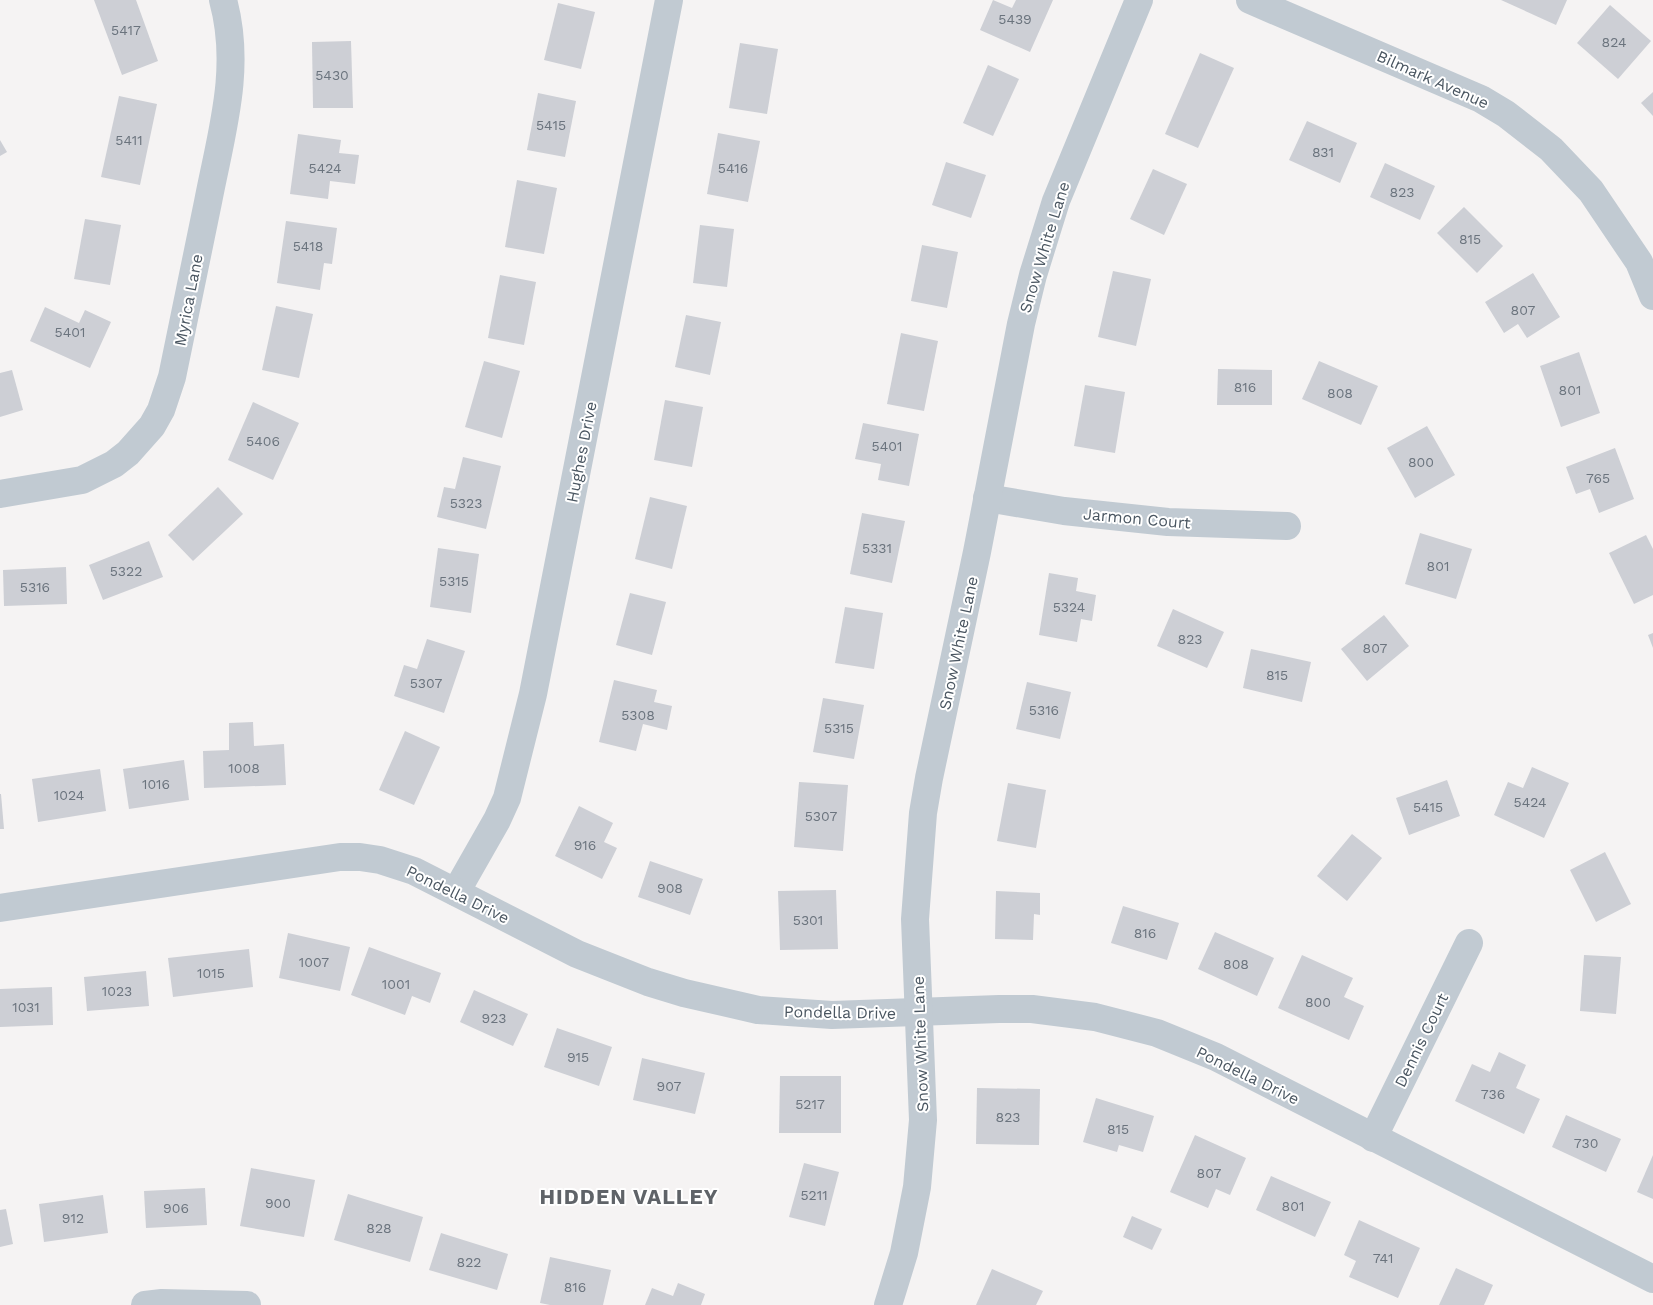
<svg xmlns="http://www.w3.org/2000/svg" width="1653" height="1305" font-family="'Work Sans',sans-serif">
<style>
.building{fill:#cdcfd5}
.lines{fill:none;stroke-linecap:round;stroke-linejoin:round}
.minor{stroke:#c1cad2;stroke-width:28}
.labels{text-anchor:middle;stroke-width:4;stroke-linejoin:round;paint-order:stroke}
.number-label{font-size:14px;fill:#6b747e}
.street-label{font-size:16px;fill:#4a5661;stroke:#fff}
.district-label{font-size:21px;font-weight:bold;letter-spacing:1px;fill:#5f6368;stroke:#fff}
</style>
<rect width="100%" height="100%" fill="#f5f3f3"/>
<g class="building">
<path d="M94,0H136L158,61L122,75Z"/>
<path d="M993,0L1012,8L1016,0H1053L1030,52L980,30Z"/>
<path d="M1501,0H1567L1556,25Z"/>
<path d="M558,3L595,12L581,69L544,60Z"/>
<path d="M1610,5L1651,41L1618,79L1577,43Z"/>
<path d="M351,41L353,108H313L312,42Z"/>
<path d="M740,43L778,49L767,114L729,108Z"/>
<path d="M1200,53L1234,68L1198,148L1165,134Z"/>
<path d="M988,65L1019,79L993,136L963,123Z"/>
<path d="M1653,92V116L1641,103Z"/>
<path d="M538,93L576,101L565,157L527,150Z"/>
<path d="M119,96L157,104L140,185L101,177Z"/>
<path d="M1307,121L1357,143L1340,183L1289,160Z"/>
<path d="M718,133L760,141L748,202L707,194Z"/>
<path d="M298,134L341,140L339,153L359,155L355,184L330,181L328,199L290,194Z"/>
<path d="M0,140L7,152L0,156Z"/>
<path d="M946,162L986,175L971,218L932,205Z"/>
<path d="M1385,163L1435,186L1420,220L1370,197Z"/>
<path d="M1153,169L1187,184L1164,235L1130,219Z"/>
<path d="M517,180L557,188L544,254L505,247Z"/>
<path d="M1464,207L1503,246L1477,273L1437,233Z"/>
<path d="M85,219L121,225L110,285L74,279Z"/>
<path d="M286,221L337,228L332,264L324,263L320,290L277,283Z"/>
<path d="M700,225L734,229L727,287L693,283Z"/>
<path d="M922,245L958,252L947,308L911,301Z"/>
<path d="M1113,271L1151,279L1136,346L1098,337Z"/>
<path d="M1533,273L1560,317L1527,338L1518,324L1504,333L1485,302Z"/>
<path d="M500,275L536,282L524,345L488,338Z"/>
<path d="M276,306L313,314L299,378L262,370Z"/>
<path d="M45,307L79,323L85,310L111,322L90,368L30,341Z"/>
<path d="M686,315L721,322L710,375L675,367Z"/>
<path d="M901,333L938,341L924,411L887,404Z"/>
<path d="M1579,352L1600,413L1561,427L1540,366Z"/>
<path d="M484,361L520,371L502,438L465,427Z"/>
<path d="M1319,361L1378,386L1361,425L1302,399Z"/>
<path d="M1218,369L1272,370V405H1217Z"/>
<path d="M12,370L23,410L0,417V373Z"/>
<path d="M1085,385L1125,392L1115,453L1074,446Z"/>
<path d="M665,400L703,407L692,467L654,460Z"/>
<path d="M253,402L299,423L273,480L228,460Z"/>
<path d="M863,423L919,434L909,486L878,480L881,464L855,459Z"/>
<path d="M1427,426L1455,475L1415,498L1387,448Z"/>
<path d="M1615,448L1634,499L1599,513L1590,489L1576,494L1566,467Z"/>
<path d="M463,457L501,466L486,529L437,517L444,487L455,489Z"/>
<path d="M218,487L243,514L193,561L168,535Z"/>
<path d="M650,497L687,506L672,569L635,559Z"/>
<path d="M862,513L905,521L892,583L850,574Z"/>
<path d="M1420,533L1472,549L1456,599L1405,584Z"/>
<path d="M1646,535L1653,549V595L1634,604L1609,553Z"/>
<path d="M149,541L163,577L103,600L89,565Z"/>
<path d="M438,548L479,554L471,613L430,607Z"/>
<path d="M66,567L67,604L4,606L3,570Z"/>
<path d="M1049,573L1078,578L1076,591L1096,595L1092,621L1081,619L1077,642L1039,635Z"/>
<path d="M630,593L666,602L652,655L616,645Z"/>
<path d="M845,607L883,613L874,669L835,663Z"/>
<path d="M1173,609L1224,632L1207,668L1157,646Z"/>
<path d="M1384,615L1409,646L1367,681L1341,649Z"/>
<path d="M1653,633V648L1648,635Z"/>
<path d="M427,639L465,651L444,713L394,696L404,665L417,669Z"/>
<path d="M1251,649L1311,662L1302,702L1243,688Z"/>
<path d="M614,680L657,690L654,702L672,706L667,730L643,724L636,751L599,742Z"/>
<path d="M1027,682L1071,692L1060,739L1016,729Z"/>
<path d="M823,698L864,705L854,759L813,752Z"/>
<path d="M253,722L254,746L284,744L286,785L204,788L203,751L229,750V723Z"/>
<path d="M405,731L440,747L414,805L379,790Z"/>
<path d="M184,760L189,800L129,809L123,769Z"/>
<path d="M1532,767L1569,783L1544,838L1494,815L1508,782L1523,788Z"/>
<path d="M100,769L106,811L38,822L32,779Z"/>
<path d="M1447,780L1460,816L1409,835L1396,798Z"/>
<path d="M799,782L848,785L843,851L794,847Z"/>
<path d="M1008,783L1046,790L1036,848L997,841Z"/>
<path d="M0,794H1L4,829H0Z"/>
<path d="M579,806L613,823L604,842L617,848L602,879L555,856Z"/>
<path d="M1352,834L1382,858L1347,901L1317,876Z"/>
<path d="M1605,852L1631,904L1596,922L1570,870Z"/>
<path d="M650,861L703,879L690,915L638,897Z"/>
<path d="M836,890L838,949L780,950L778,891Z"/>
<path d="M996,891L1040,893V915L1034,914L1033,940L995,939Z"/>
<path d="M1123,906L1179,923L1167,960L1111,943Z"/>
<path d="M1215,932L1274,958L1257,996L1198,969Z"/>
<path d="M288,933L350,947L340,991L279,978Z"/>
<path d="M369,947L441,973L430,1003L412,996L405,1015L351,995Z"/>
<path d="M249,949L253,987L173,997L168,958Z"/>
<path d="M1302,955L1353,978L1344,997L1364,1006L1349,1040L1278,1008Z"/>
<path d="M1584,955L1621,957L1616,1014L1580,1011Z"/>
<path d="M146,971L149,1006L87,1011L84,977Z"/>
<path d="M52,987L53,1025L0,1027V989Z"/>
<path d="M474,990L528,1014L513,1046L460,1022Z"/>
<path d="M557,1028L612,1047L599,1086L544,1067Z"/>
<path d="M1499,1052L1526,1065L1516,1088L1540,1099L1524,1134L1455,1101L1472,1064L1490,1072Z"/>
<path d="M642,1058L705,1073L695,1114L633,1100Z"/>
<path d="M780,1076H841V1133H779Z"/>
<path d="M977,1088L1040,1089L1039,1145L976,1144Z"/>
<path d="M1096,1098L1154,1116L1143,1152L1119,1145L1117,1152L1083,1142Z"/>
<path d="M1566,1115L1621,1139L1606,1172L1552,1147Z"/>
<path d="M1195,1135L1246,1158L1230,1195L1216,1189L1208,1208L1170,1192Z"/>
<path d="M1653,1155V1199L1637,1192Z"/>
<path d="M804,1163L839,1172L825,1226L789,1217Z"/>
<path d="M251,1168L315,1180L304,1237L240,1226Z"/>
<path d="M1271,1176L1331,1202L1315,1237L1256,1210Z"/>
<path d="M205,1188L207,1225L146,1228L144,1191Z"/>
<path d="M348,1194L423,1217L410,1262L334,1240Z"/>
<path d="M103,1195L108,1233L44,1242L39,1204Z"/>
<path d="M6,1209L13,1244L0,1247V1210Z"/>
<path d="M1132,1216L1162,1229L1152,1250L1123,1237Z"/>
<path d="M1359,1220L1420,1248L1398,1298L1349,1277L1356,1261L1344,1255Z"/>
<path d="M441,1233L508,1254L497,1290L429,1270Z"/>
<path d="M550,1257L611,1270L603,1305H550L540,1303Z"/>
<path d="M1456,1268L1493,1285L1484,1305H1439Z"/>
<path d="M992,1269L1043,1291L1036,1305H976Z"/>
<path d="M678,1283L705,1294L701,1305H645L652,1288L673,1296Z"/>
</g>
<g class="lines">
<g class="minor">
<path d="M1250,0L1481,99L1506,114L1551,149L1591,191L1639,262L1653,296"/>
<path d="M0,494L82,480L114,464L128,453L152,426L161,410L172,377C184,319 196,260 208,202C221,134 242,69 223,0"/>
<path d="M987,498L1064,511L1168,522L1287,526"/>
<path d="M456,892L497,820L507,798L533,694L669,0"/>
<path d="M0,908L340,857H360L380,860L414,871L577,954L648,982L684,993L758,1010L832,1015L999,1009H1032L1095,1017L1157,1033L1216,1057L1653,1279"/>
<path d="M1373,1138L1469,943"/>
<path d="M145,1305L162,1303L247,1305"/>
<path d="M888,1305L904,1253L917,1187L923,1120L915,919L923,813L929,778L977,552L1021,324L1033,275L1056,201L1139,0"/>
</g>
</g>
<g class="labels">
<g class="number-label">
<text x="1015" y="24">5439</text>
<text x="126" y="35">5417</text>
<text x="1614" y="47">824</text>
<text x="332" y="80">5430</text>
<text x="551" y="130">5415</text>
<text x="129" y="145">5411</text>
<text x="1323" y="157">831</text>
<text x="325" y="173">5424</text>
<text x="733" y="173">5416</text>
<text x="1402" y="197">823</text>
<text x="1470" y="244">815</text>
<text x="308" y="251">5418</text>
<text x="1523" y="315">807</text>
<text x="70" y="337">5401</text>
<text x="1245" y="392">816</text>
<text x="1570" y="395">801</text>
<text x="1340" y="398">808</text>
<text x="263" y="446">5406</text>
<text x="887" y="451">5401</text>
<text x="1421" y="467">800</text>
<text x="1598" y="483">765</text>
<text x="466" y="508">5323</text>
<text x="877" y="553">5331</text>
<text x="1438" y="571">801</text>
<text x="126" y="576">5322</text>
<text x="454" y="586">5315</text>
<text x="35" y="592">5316</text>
<text x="1069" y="612">5324</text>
<text x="1190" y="644">823</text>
<text x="1375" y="653">807</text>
<text x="1277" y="680">815</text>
<text x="426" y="688">5307</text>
<text x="1044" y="715">5316</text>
<text x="638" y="720">5308</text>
<text x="839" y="733">5315</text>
<text x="244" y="773">1008</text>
<text x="156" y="789">1016</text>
<text x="69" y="800">1024</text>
<text x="1530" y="807">5424</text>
<text x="1428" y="812">5415</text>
<text x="821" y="821">5307</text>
<text x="585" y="850">916</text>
<text x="670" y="893">908</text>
<text x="808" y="925">5301</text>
<text x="1145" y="938">816</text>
<text x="314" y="967">1007</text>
<text x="1236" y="969">808</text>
<text x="211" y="978">1015</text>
<text x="396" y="989">1001</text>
<text x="117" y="996">1023</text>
<text x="1318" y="1007">800</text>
<text x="26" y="1012">1031</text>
<text x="494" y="1023">923</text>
<text x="578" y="1062">915</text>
<text x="669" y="1091">907</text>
<text x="1493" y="1099">736</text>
<text x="810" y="1109">5217</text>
<text x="1008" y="1122">823</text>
<text x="1118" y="1134">815</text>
<text x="1586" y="1148">730</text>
<text x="1209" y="1178">807</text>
<text x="814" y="1200">5211</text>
<text x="278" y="1208">900</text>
<text x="1293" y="1211">801</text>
<text x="176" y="1213">906</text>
<text x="73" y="1223">912</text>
<text x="379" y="1233">828</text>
<text x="1383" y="1263">741</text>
<text x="469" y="1267">822</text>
<text x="575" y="1292">816</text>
</g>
<g class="street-label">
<text transform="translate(1433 79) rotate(24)" y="6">Bilmark Avenue</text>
<text transform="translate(1044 247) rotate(-73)" y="6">Snow White Lane</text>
<text transform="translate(188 300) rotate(-79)" y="6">Myrica Lane</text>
<text transform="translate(581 452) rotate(-79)" y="6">Hughes Drive</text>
<text transform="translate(1137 518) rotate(5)" y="6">Jarmon Court</text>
<text transform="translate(958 643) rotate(-78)" y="6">Snow White Lane</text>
<text transform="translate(458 894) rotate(26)" y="6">Pondella Drive</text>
<text transform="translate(840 1012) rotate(1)" y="6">Pondella Drive</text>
<text transform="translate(1421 1040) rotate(-64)" y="6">Dennis Court</text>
<text transform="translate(920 1044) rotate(-92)" y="6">Snow White Lane</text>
<text transform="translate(1248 1075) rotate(26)" y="6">Pondella Drive</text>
</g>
<g class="district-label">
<text x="629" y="1204">HIDDEN VALLEY</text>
</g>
</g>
</svg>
